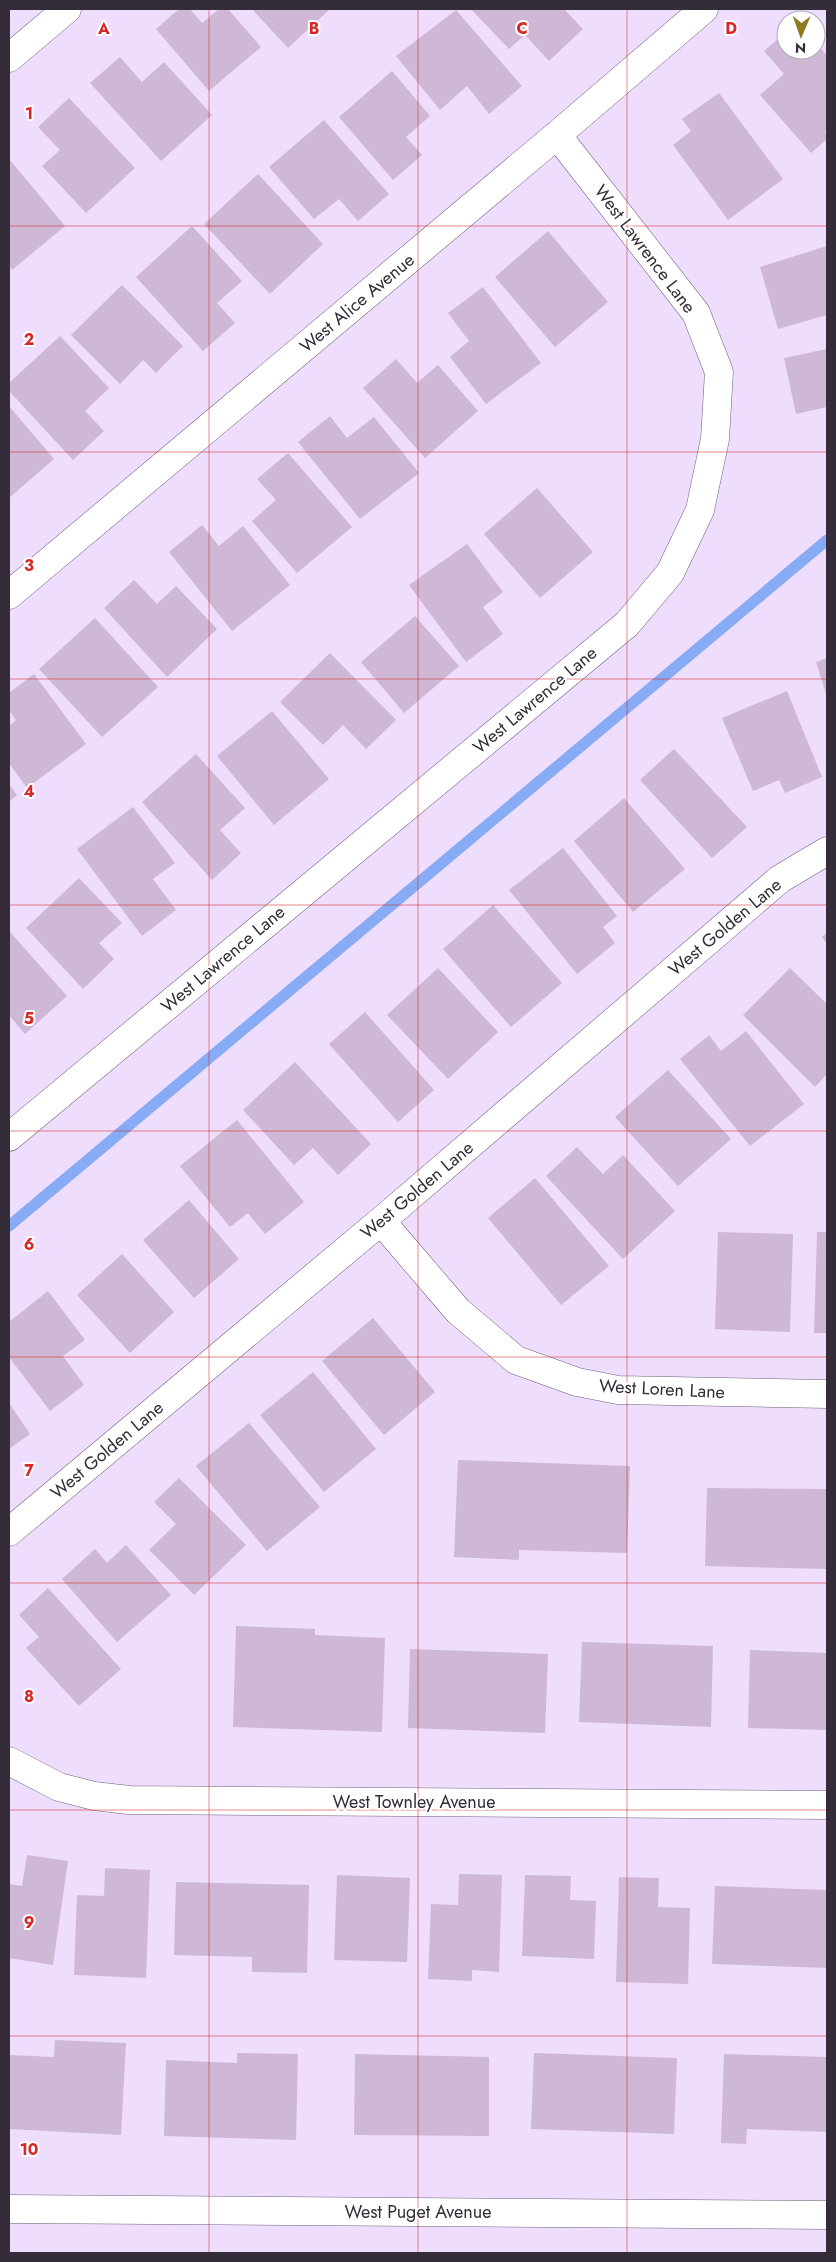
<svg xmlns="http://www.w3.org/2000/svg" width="836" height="2262" font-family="Jost,sans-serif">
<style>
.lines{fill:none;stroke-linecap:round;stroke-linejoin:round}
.stream{stroke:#87abf5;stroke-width:11}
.building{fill:#ceb8d5}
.minor-casing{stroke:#6f5f7b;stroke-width:29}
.minor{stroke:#fff;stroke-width:28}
.grid{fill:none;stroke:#d62828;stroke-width:1;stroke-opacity:0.55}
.labels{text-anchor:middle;stroke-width:4;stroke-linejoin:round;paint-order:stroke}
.street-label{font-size:18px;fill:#342d39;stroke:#fff}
.grid-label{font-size:16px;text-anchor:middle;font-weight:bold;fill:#d62828;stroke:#fff;stroke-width:4;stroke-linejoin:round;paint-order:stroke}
</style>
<rect width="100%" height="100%" fill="#efddfd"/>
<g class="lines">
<path class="stream" d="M9,1226L827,540"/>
</g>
<g class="building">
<path d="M179,9H190L202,23L219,9H228L261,47L209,91L156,29Z"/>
<path d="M252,9H330L288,48Z"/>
<path d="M471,9H564L583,29L549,61L525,35L509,49Z"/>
<path d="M456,10L522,86L489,114L467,86L440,110L396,56Z"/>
<path d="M786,32V50H816V42L827,56V128L825,130L827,139L811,153L760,95L784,74L764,51Z"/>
<path d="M120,57L142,82L164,62L212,115L161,161L90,83Z"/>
<path d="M392,71L430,116L406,137L422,155L393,180L339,117Z"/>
<path d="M719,93L783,179L728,220L673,145L691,131L682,119Z"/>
<path d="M69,98L135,168L86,213L42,166L60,150L38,127Z"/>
<path d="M324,120L389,194L358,221L339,199L314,219L269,167Z"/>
<path d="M9,159L65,226L12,270L9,265Z"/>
<path d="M258,174L323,244L270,294L204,224Z"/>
<path d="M192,226L242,281L217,303L235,323L203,351L136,277Z"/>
<path d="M548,231L608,302L555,347L495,277Z"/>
<path d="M827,246V315L778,329L760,267Z"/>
<path d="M122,285L183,346L156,373L143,360L120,384L71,335Z"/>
<path d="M483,287L541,363L486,404L450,357L469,341L448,313Z"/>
<path d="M60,336L109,388L85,411L104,431L73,460L9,391V383Z"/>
<path d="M827,349V407L796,414L784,358Z"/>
<path d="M396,359L417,383L438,365L478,411L425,458L363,388Z"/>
<path d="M9,406L54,459L9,498Z"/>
<path d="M330,416L347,438L374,417L419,473L360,519L298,442Z"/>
<path d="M288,453L352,527L297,573L252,521L276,500L257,479Z"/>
<path d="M537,488L593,552L540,598L484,534Z"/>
<path d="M202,525L219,546L243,526L290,585L232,631L169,552Z"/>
<path d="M467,544L503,592L483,607L503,634L466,662L409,585Z"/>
<path d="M134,580L157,604L176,586L217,629L167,677L104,608Z"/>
<path d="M415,616L459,666L404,713L361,662Z"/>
<path d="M95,618L158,687L102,737L39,669Z"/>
<path d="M330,653L396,720L366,749L343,725L323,745L280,702Z"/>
<path d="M827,658V697L816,662Z"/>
<path d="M34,674L86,744L27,788L9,763V726L16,720L9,710V693Z"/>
<path d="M787,691L822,777L785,793L779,780L753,791L722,718Z"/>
<path d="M272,711L329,779L274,825L217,756Z"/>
<path d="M674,749L747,827L712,858L640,780Z"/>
<path d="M196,754L245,808L220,830L241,853L212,880L142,802Z"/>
<path d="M9,784L17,795L9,802Z"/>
<path d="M624,798L685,869L633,912L574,841Z"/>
<path d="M133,807L175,863L153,879L176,910L142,936L77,849Z"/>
<path d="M563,848L617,916L603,927L615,943L577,974L509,890Z"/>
<path d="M79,878L122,923L99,943L114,959L83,989L26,928Z"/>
<path d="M493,905L562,983L511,1027L443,949Z"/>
<path d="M9,931L67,996L25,1034L9,1015Z"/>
<path d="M827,932V944L822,937Z"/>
<path d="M438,968L498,1032L448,1079L387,1015Z"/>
<path d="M790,968L827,1004V1074L815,1087L743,1015Z"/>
<path d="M365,1012L434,1090L398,1122L329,1044Z"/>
<path d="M746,1031L804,1104L750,1146L680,1059L709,1035L721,1051Z"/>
<path d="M295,1062L371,1144L338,1175L313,1148L294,1165L243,1110Z"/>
<path d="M668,1070L731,1139L678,1186L615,1117Z"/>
<path d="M237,1120L304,1202L265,1234L248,1213L230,1227L180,1166Z"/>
<path d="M577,1147L603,1174L623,1155L675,1211L623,1259L546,1176Z"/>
<path d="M535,1178L609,1266L561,1305L488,1218Z"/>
<path d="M189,1200L239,1259L194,1298L143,1240Z"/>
<path d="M718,1232L793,1234L790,1332L715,1329Z"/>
<path d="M817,1232H827V1333H814Z"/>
<path d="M122,1254L174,1312L130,1353L77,1295Z"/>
<path d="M48,1291L85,1340L63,1356L84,1385L50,1411L9,1357V1322Z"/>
<path d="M373,1318L435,1392L384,1435L322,1361Z"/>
<path d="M313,1372L376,1449L324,1492L260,1415Z"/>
<path d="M9,1403L30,1434L9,1449Z"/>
<path d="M249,1423L320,1507L267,1551L196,1466Z"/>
<path d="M458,1460L630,1466L627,1553L519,1550V1560L454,1557Z"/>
<path d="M179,1478L246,1545L194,1595L149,1550L176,1524L154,1502Z"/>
<path d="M707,1488L827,1489V1569L705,1566Z"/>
<path d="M126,1545L171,1595L117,1642L62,1579L95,1549L107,1563Z"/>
<path d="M48,1588L121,1669L79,1706L26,1648L39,1637L19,1615Z"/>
<path d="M236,1626L315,1629V1635L385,1638L382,1732L233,1727Z"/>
<path d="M582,1642L713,1646L711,1727L579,1722Z"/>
<path d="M410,1649L548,1654L545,1733L408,1728Z"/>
<path d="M750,1650L827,1653V1730L748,1728Z"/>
<path d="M27,1855L68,1861L53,1965L9,1958V1884L22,1886Z"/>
<path d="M105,1868L150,1870L146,1978L74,1975L77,1895L104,1896Z"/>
<path d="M459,1874L502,1875L499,1972L472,1970V1981L428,1979L431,1904L458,1905Z"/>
<path d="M337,1875L410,1878L407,1962L334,1960Z"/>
<path d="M525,1875L571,1876L570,1900L596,1901L594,1959L522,1956Z"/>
<path d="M619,1877L659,1878L658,1907L690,1908L688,1984L616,1982Z"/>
<path d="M176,1882L309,1885L307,1973L252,1972V1957L174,1955Z"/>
<path d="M715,1886L827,1890V1968L712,1964Z"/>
<path d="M55,2040L126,2043L121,2135L9,2129V2055L54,2057Z"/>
<path d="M237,2053L298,2054L296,2140L164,2136L166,2060L237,2063Z"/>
<path d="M534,2053L677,2058L674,2134L531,2129Z"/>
<path d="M355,2054L489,2057V2136L354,2135Z"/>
<path d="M724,2054L827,2057V2132L747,2129L746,2144L721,2143Z"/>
</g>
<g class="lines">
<defs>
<g id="minor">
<path d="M9,58L67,9"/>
<path d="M9,595L557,135L704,9"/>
<path d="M9,1137L627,624L670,573L700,510L715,439L719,372L696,313L557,135"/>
<path d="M381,1221L458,1311L516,1360L577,1382L618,1390L827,1394"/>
<path d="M9,1532L381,1221L780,879L827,851"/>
<path d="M9,1761L59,1787L94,1796L129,1800L827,1805"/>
<path d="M9,2209L827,2215"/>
</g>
</defs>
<use href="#minor" class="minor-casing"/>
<use href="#minor" class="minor"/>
</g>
<path class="grid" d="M209,9V2253M418,9V2253M627,9V2253M9,226H827M9,452H827M9,679H827M9,905H827M9,1131H827M9,1357H827M9,1583H827M9,1810H827M9,2036H827"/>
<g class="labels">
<g class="street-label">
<text transform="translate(645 249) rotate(53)" y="6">West Lawrence Lane</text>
<text transform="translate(357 303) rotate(-40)" y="6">West Alice Avenue</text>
<text transform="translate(535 700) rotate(-40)" y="6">West Lawrence Lane</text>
<text transform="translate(725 927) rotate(-40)" y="6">West Golden Lane</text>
<text transform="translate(223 959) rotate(-40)" y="6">West Lawrence Lane</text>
<text transform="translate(417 1190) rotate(-40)" y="6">West Golden Lane</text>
<text transform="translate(662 1389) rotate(3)" y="6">West Loren Lane</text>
<text transform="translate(107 1450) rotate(-40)" y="6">West Golden Lane</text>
<text x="414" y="1808">West Townley Avenue</text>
<text x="418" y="2218">West Puget Avenue</text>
</g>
</g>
<g class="grid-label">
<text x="104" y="34">A</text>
<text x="314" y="34">B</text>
<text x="522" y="34">C</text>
<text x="731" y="34">D</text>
<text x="29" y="119">1</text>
<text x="29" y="345">2</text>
<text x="29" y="571">3</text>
<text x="29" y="797">4</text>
<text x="29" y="1024">5</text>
<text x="29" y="1250">6</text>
<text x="29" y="1476">7</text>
<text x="29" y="1702">8</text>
<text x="29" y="1928">9</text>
<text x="29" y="2155">10</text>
</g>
<rect width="836" height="2262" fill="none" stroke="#342d39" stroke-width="20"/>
<g transform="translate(801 35) rotate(182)"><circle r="24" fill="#ffffff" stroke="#aeabb0"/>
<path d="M0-4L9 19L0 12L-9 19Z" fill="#8d7b20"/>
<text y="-8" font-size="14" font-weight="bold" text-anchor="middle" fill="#342d39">N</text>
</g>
</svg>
